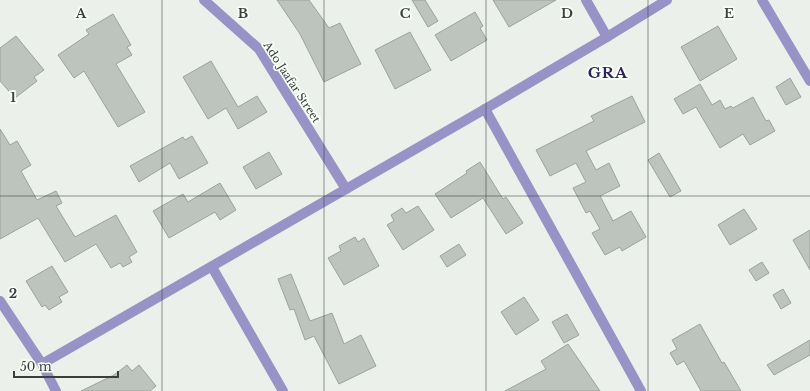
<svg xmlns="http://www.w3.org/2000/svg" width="810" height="391" font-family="'Libre Baskerville',serif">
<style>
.building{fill:#bdc3bd;stroke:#9ca29c}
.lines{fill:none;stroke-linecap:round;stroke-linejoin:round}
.minor{stroke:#9892c7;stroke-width:10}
.grid{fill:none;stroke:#3b3e3b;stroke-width:1;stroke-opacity:0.55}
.labels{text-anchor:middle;stroke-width:3.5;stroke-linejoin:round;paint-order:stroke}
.street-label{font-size:11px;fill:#3b3e3b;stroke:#f8fef8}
.district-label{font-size:15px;font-weight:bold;letter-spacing:1px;fill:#2f215c;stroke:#f8fef8}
.grid-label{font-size:13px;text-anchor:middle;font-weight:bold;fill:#3b3e3b;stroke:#f8fef8;stroke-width:3.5;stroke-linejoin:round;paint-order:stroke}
</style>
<rect width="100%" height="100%" fill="#ebf1ea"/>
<g class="building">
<path d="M277,0H309L329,28L340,23L361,64L324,82L300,34Z"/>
<path d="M412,0H425L438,21L428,27Z"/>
<path d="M493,0H556L509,27Z"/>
<path d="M475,12L483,26L480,28L487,40L451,61L435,35Z"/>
<path d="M113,14L131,45L127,47L132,55L116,64L145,112L118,127L84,71L74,78L58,55L89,34L86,30Z"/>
<path d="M718,26L737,59L700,81L681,47Z"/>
<path d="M410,32L431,70L395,89L375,50Z"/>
<path d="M16,36L44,70L34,77L37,81L15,98L0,81V48Z"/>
<path d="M211,61L238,107L257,96L267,112L238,129L226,108L208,119L183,77Z"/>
<path d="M790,78L801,97L786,105L776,87Z"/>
<path d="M700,84L712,105L720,100L725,109L731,106L733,108L753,97L766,121L769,120L775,131L750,145L743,134L720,148L696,107L683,114L674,99Z"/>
<path d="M632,96L645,122L586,151L596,170L609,163L620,186L600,196L613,221L631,211L646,237L622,251L620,247L605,255L592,233L600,229L590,211L586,213L573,188L586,182L576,163L550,176L536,150L594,121L591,116Z"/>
<path d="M0,129L10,145L17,141L31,165L21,171L37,200L56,191L62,203L56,206L75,237L116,215L137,252L129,257L132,262L123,267L120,263L111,268L96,244L65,262L38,218L0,239Z"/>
<path d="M192,136L208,163L179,179L170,163L139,182L130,166L183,137L185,140Z"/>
<path d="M269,152L282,174L256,189L243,167Z"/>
<path d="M659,153L681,191L670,197L648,160Z"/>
<path d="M480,162L503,199L506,197L523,223L506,234L483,198L451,218L435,194L467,173L466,171Z"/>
<path d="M220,183L236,210L220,220L215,212L169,238L153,211L183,194L188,202Z"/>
<path d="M418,206L434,230L403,250L387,225L394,221L391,215L402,208L406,213Z"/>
<path d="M744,209L757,229L730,245L718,225Z"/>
<path d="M810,230V270L793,240Z"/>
<path d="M355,237L358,242L364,238L379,266L344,285L328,258L341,251L339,246Z"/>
<path d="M459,244L466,255L447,267L440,256Z"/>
<path d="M762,262L769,273L756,281L749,270Z"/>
<path d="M52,266L68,292L59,297L62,302L49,310L45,305L42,307L26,281Z"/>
<path d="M291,274L310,321L332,313L344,344L361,335L376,366L339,384L314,336L305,340L294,309L290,310L278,279Z"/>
<path d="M783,289L791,303L781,309L773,295Z"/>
<path d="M524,297L539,320L516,335L501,312Z"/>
<path d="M567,314L579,335L564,343L552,322Z"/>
<path d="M700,324L722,363L724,362L741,391H701L684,361L677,365L670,353L677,349L672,340Z"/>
<path d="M810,340V355L774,375L767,365Z"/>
<path d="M568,344L600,391H505L546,369L541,361Z"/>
<path d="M127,365L132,371L139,365L156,386L150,391H81L114,375Z"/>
</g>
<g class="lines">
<g class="minor">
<path d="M204,0L259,49L346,189"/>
<path d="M586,0L607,37"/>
<path d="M762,0L810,81"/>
<path d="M485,109L641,391"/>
<path d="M212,267L283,391"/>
<path d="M0,301L42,364L56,391"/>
<path d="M42,364L485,109L607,37L667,0"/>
</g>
</g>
<path class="grid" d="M162,0V391M324,0V391M486,0V391M648,0V391M0,196H810"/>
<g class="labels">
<g class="street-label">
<text transform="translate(292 82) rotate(57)" y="4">Ado Jaafar Street</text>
</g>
<g class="district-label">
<text x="608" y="78">GRA</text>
</g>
</g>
<g class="grid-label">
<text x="81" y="18">A</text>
<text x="243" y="18">B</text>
<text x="405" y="18">C</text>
<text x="567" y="18">D</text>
<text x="729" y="18">E</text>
<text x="13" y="102">1</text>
<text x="13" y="298">2</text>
</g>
<path d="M14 371v6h104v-6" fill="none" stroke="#3b3e3b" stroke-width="2"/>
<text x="20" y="371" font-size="12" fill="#3b3e3b" stroke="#f8fef8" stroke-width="3" paint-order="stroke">50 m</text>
</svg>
